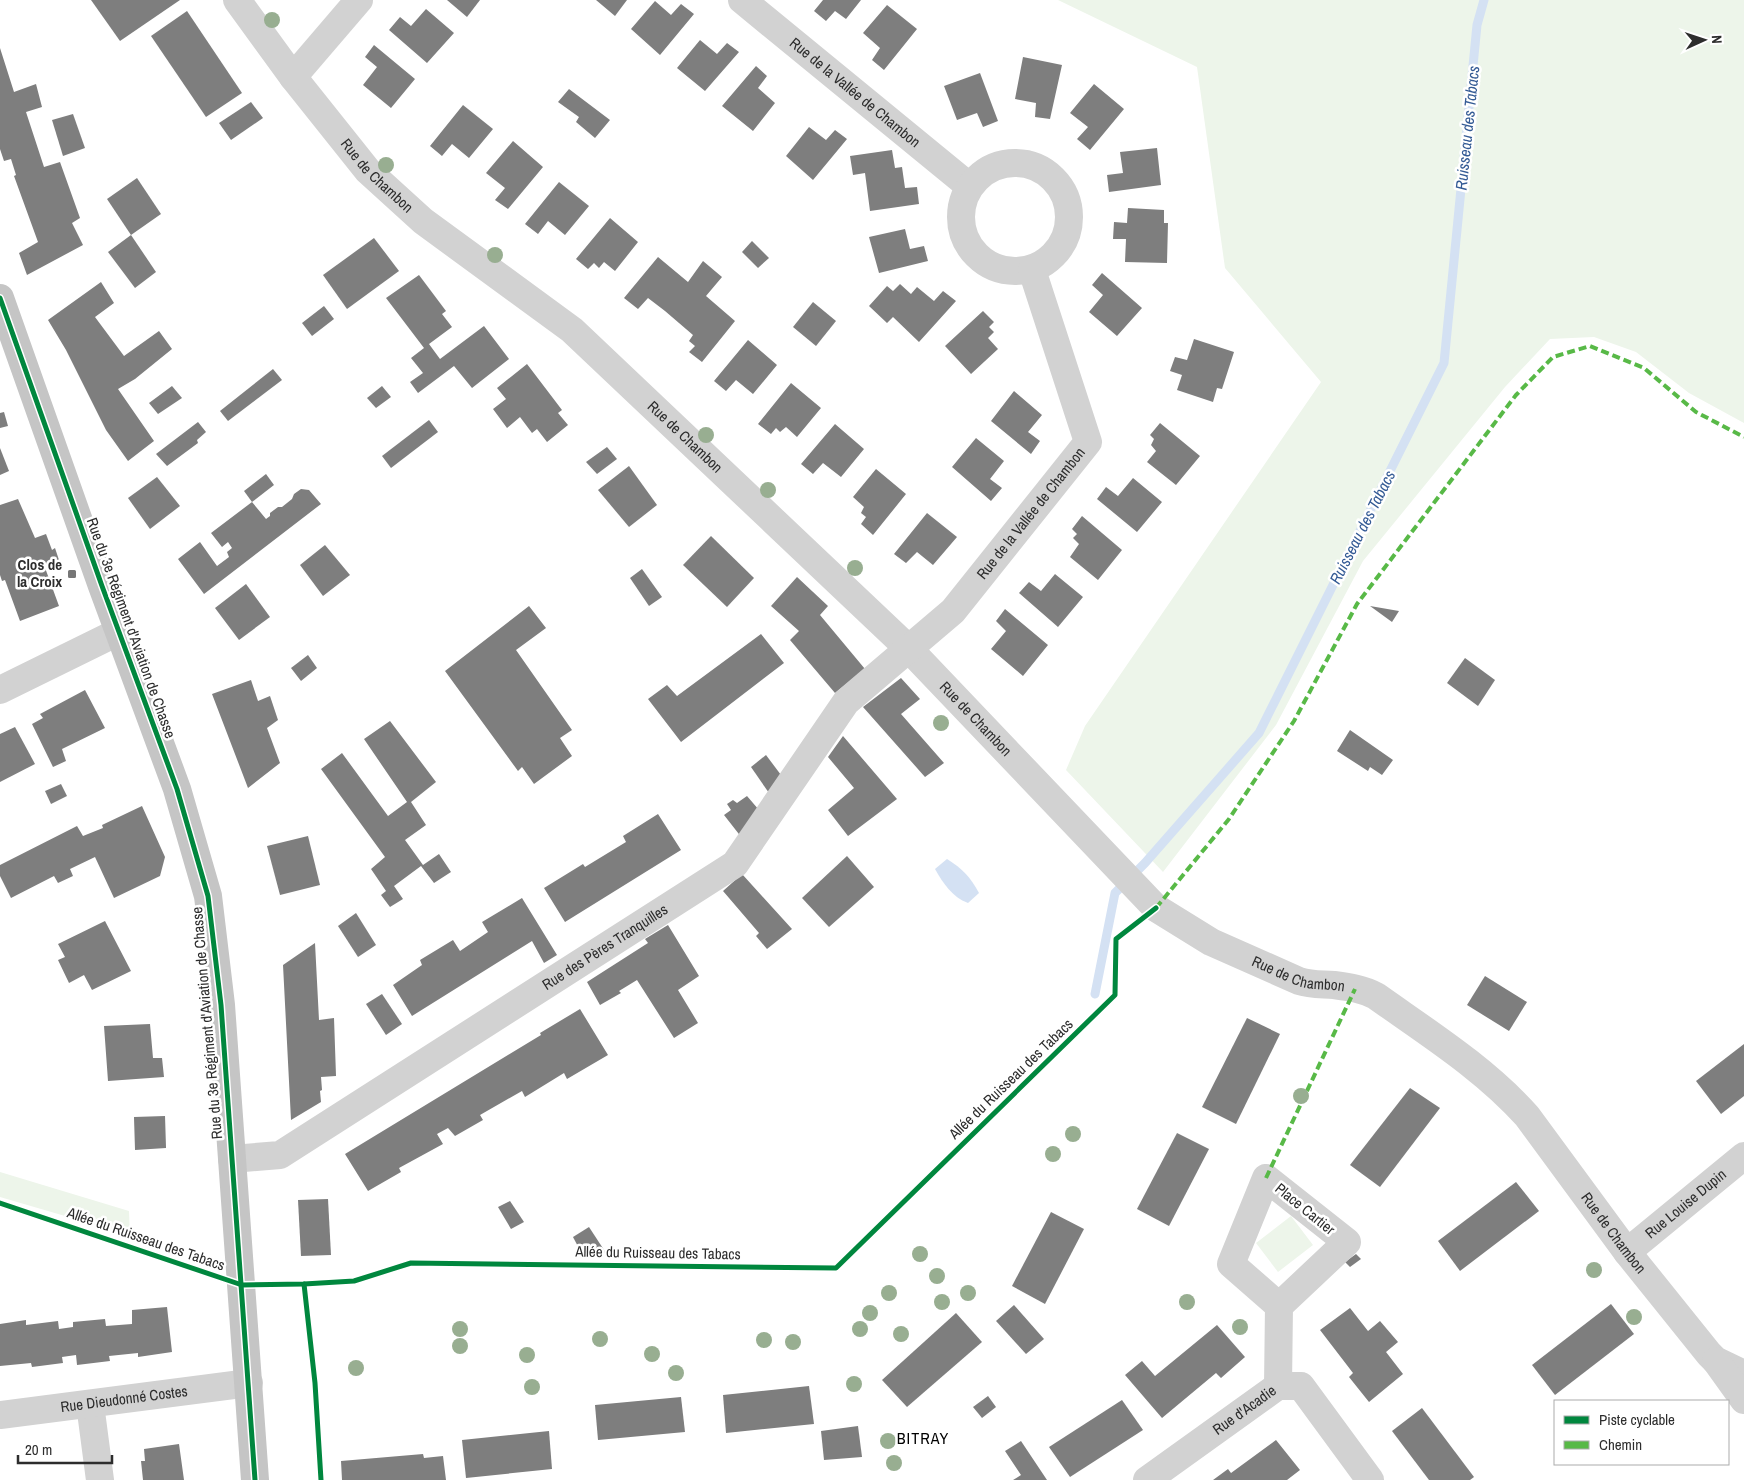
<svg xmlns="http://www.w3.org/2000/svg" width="1744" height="1480" font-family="'Archivo Narrow',sans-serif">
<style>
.green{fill:#edf5ea}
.water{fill:#d4e1f3}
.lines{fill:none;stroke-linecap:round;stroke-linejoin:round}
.stream{stroke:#d4e1f3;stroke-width:9}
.building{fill:#7e7e7e}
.path{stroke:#d2d2d2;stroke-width:3;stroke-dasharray:2.5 2.5;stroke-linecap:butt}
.minor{stroke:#d2d2d2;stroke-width:28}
.major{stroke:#c5c5c5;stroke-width:28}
.quiet{stroke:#58b947;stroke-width:4;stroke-dasharray:8 4;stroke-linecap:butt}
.cycleway-casing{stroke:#fff;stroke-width:8}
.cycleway{stroke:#00873e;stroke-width:5}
.tree{fill:#98ae91}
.poi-dot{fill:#767676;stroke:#fff;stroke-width:2}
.labels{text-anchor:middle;stroke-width:5;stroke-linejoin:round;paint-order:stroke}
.street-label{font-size:15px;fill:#2d2d2d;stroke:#fff}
.poi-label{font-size:15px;font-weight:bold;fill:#2d2d2d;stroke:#fff;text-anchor:end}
.water-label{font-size:16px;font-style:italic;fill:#345b95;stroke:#fff}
.neighbourhood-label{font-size:16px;letter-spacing:1px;fill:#000;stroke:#fff}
</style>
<rect width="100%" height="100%" fill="#fff"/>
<g class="green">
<path d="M1058,0H1744V423L1689,393L1636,352L1594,337L1550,339L1505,387L1363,561L1276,725L1163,872L1066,770L1085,726L1321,382L1225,268L1197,67Z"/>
<path d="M0,1172L129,1211L130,1235L0,1197Z"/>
<path d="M1291,1216L1313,1245L1278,1272L1256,1243Z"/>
</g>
<path class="water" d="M947,859C963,869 970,877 979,893L968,903C952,897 943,883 935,869Z"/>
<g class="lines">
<path class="stream" d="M1095,994L1115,893L1145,863L1259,733L1444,363L1477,25L1484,0"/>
</g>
<g class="building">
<path d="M91,0H180L120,41Z"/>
<path d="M447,0H480L467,17Z"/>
<path d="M596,0H627L615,16Z"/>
<path d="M823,0H861L846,19L835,11L826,21L814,11Z"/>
<path d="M655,1L671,15L681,4L694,14L660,55L631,29Z"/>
<path d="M887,5L917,29L884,70L872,60L880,48L863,33Z"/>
<path d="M426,9L454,33L427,63L389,30L400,17L411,26Z"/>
<path d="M187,11L242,93L206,117L151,36Z"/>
<path d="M700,40L717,54L727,43L739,52L705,91L677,68Z"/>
<path d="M374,45L415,79L391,108L363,85L377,67L365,57Z"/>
<path d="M0,48L14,92L36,84L42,107L26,112L44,167L60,162L80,218L72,223L83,245L27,275L19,253L38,242L14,176L16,175L11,159L4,161L0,149Z"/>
<path d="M1023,57L1062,65L1050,119L1035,117L1036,103L1015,99Z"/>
<path d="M756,66L767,76L758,88L775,103L753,131L722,106Z"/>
<path d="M980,73L998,121L983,127L977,113L957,120L944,86Z"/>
<path d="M1094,84L1124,109L1090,150L1077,139L1088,127L1070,113Z"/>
<path d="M569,89L610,120L595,138L576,122L579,117L558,102Z"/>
<path d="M251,102L263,118L231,140L219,123Z"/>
<path d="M463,105L493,129L469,158L452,144L442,156L430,146Z"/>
<path d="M73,114L85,148L63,156L52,120Z"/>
<path d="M809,127L826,140L835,130L847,139L813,180L786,156Z"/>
<path d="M513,141L543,167L508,209L495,200L505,188L486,173Z"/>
<path d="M1157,148L1161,185L1109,192L1107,175L1123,173L1120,152Z"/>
<path d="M892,150L895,168L902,167L905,188L917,187L919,204L870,211L865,173L853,175L850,156Z"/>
<path d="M137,178L161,214L131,235L107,199Z"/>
<path d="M559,182L589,206L565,235L548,221L538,234L525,224Z"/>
<path d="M1128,208L1164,210V223H1168L1167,263L1125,262L1126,239H1113L1114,222L1127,223Z"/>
<path d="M610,218L638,242L615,271L604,262L599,268L594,263L588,269L576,259Z"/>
<path d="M905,229L910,249L924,246L928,261L879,273L869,237Z"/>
<path d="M131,235L156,272L135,288L108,252Z"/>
<path d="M374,238L399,271L347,309L323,275Z"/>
<path d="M752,241L769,258L758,268L742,252Z"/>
<path d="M658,257L688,282L703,261L722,277L706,296L735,321L702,362L689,352L695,346L689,341L693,335L665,311L648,298L638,309L624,298Z"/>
<path d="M1102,273L1142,308L1117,336L1089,312L1103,295L1092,285Z"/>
<path d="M419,275L446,311L442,314L452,327L429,344L440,359L484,326L509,359L472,388L454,366L418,393L410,382L423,373L411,358L424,348L386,298Z"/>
<path d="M101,282L114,303L95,317L124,356L159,331L172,349L135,379L118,389L154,441L128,461L106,430L66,350L48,320Z"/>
<path d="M900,284L911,294L917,287L934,301L943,291L956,301L919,342L893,317L887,323L869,306L887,286L893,291Z"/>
<path d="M813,302L836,321L816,346L793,327Z"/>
<path d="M324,306L334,319L312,336L302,323Z"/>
<path d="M983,311L994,322L989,327L994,332L988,338L998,349L971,374L945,346Z"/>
<path d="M1194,339L1234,352L1222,389L1217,388L1213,402L1177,390L1182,375L1170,371L1175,357L1187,360Z"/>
<path d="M748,340L777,365L753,394L736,380L726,391L714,381Z"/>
<path d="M527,364L562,410L558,413L568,425L547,442L537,429L532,433L520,417L507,428L493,409L506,399L497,388Z"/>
<path d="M273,369L282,380L228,421L220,411Z"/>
<path d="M791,383L821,408L797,437L786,427L780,432L776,428L771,434L758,424Z"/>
<path d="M172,386L182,398L158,414L149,403Z"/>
<path d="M382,386L391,397L376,408L367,398Z"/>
<path d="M1014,391L1042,415L1028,432L1040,441L1031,454L991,421Z"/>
<path d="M4,412L8,426L0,428V413Z"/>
<path d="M429,420L438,432L391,468L382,456Z"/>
<path d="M198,422L206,432L197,440L198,443L167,466L156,454Z"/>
<path d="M1160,423L1200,456L1176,485L1147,462L1156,451L1151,445L1154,439L1150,435Z"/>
<path d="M835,424L864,449L841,477L823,463L813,474L801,464Z"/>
<path d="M976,438L1004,461L990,479L1002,488L991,501L952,467Z"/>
<path d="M607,447L617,459L597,474L586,462Z"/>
<path d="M0,448L9,471L0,475Z"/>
<path d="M629,466L657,505L629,527L598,490Z"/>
<path d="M876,469L906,494L873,535L861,524L866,517L861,513L864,507L853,497Z"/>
<path d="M266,474L274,485L252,502L244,491Z"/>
<path d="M157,477L180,506L150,529L128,498Z"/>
<path d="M1133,478L1162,502L1137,532L1097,499L1106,487L1118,496Z"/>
<path d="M301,489L309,490L321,504L204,594L178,559L200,542L217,566L229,557L227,552L232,548L228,542L222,547L211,533L252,502L266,519L270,516V513L278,507H282L292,499L294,494Z"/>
<path d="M18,499L35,538L46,534L52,550L55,548L59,560L44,565L59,606L20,621L5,580L2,581L0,575V505Z"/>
<path d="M927,513L957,537L933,565L917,552L906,563L894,554Z"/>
<path d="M1082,516L1122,550L1098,580L1070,557L1079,544L1073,538L1077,534L1072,529Z"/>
<path d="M711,536L754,578L727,607L683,565Z"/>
<path d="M325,545L350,575L323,596L300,565Z"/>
<path d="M642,569L662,597L649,606L630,578Z"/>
<path d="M1055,574L1083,597L1058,627L1019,593L1029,582L1041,591Z"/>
<path d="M797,577L828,606L820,615L865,669L835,693L790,640L799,631L771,606Z"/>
<path d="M246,584L270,617L239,640L215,608Z"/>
<path d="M529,606L546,628L516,650L572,730L560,738L572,756L534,784L522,767L518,771L445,671Z"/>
<path d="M1370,606L1399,611L1392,622Z"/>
<path d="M1005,609L1048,645L1023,676L991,649L1006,631L996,621Z"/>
<path d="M761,634L784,663L681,742L648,699L667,685L677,696Z"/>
<path d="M308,655L317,668L301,681L291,668Z"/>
<path d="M1465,658L1495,680L1478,706L1447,683Z"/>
<path d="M901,678L920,699L901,714L944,763L925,777L863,707Z"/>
<path d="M251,680L258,701L270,696L278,720L267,728L280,763L248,788L212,694Z"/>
<path d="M85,690L105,728L62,749L66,761L53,767L32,724L43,718L40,714Z"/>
<path d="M390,721L436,782L411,802L426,825L405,840L423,865L439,854L451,872L434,883L421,866L394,886L403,899L390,907L381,895L386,891L371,869L385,857L321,769L342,753L388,816L407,802L364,739Z"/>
<path d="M15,727L35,764L0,782V734Z"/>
<path d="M1350,730L1393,760L1382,775L1370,767L1368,771L1337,751Z"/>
<path d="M843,736L897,799L848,836L828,810L854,788L828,757Z"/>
<path d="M766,755L781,775L769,793L751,767Z"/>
<path d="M61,784L67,796L51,804L45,791Z"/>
<path d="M747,796L759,810L742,838L724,815L731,810L727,804L733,800L737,803Z"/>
<path d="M142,806L165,857L160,876L114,898L95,857L70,869L73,876L58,883L54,876L11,898L0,876V865L77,826L83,836L103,828L102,825Z"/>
<path d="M658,814L681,850L565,922L544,888L583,864L585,867L626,842L623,836Z"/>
<path d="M308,836L320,885L280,895L267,846Z"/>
<path d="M847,856L874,887L829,927L802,898Z"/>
<path d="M742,874L792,929L767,949L756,936L759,933L723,891Z"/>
<path d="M522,898L557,955L544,963L532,941L412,1016L393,985L422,965L420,960L453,940L460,951L488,932L482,922Z"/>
<path d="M356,913L376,945L358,957L338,926Z"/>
<path d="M105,921L131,971L92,990L84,975L69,983L58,960L65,957L58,944Z"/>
<path d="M668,925L699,976L678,990L698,1023L674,1038L637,980L619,991L621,993L600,1005L587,982L648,943L645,939Z"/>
<path d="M315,943L319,1020L334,1018L336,1076L321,1077L322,1090L320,1091L321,1102L291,1120L283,965Z"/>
<path d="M1485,976L1527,1002L1509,1031L1467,1005Z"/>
<path d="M382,994L402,1024L386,1035L366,1004Z"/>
<path d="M580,1009L608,1055L567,1079L564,1073L525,1097L522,1091L480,1115L483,1120L455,1136L448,1128L437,1134L443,1144L399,1168L401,1172L368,1191L345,1154L541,1035L540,1033Z"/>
<path d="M1247,1018L1280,1034L1236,1124L1202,1107Z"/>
<path d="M150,1024L153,1058H162L164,1077L108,1081L104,1026Z"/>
<path d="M1744,1044V1096L1721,1114L1696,1081Z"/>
<path d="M1410,1088L1440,1108L1380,1187L1350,1165Z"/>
<path d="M165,1116L166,1148L135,1150L134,1117Z"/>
<path d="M1177,1133L1209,1149L1169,1226L1137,1209Z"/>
<path d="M1516,1182L1539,1211L1460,1271L1438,1241Z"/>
<path d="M328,1199L331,1255L301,1256L298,1200Z"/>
<path d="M510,1201L524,1222L511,1229L498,1207Z"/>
<path d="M1051,1212L1084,1229L1045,1304L1012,1286Z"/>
<path d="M589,1227L606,1253L583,1256L573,1237Z"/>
<path d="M1356,1254L1361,1259L1350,1267L1345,1262Z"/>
<path d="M1611,1304L1634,1334L1555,1395L1532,1365Z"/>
<path d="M1014,1305L1044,1339L1026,1354L996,1321Z"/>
<path d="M167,1307L172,1352L138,1357V1353L109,1356L110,1361L77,1365L76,1355L62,1357L63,1363L32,1367L31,1363L0,1366V1324L26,1320V1325L58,1321L59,1329L73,1327V1322L105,1319L106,1326L132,1324V1310Z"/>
<path d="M1350,1308L1368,1331L1380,1321L1398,1342L1386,1352L1403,1374L1369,1402L1349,1377L1353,1373L1320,1330Z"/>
<path d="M956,1313L982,1342L907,1407L882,1380Z"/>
<path d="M1217,1325L1245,1357L1221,1378L1216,1373L1162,1418L1125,1375L1142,1361L1155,1376Z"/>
<path d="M809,1386L814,1424L726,1433L723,1395Z"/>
<path d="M988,1396L996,1407L982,1418L973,1407Z"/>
<path d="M681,1397L685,1432L598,1440L595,1405Z"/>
<path d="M1122,1400L1143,1430L1070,1477L1049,1447Z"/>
<path d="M1422,1408L1474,1477L1470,1480H1429L1392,1431Z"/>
<path d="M858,1426L862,1457L824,1460L821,1431Z"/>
<path d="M549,1431L552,1469L466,1478L462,1440Z"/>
<path d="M1276,1440L1300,1470L1287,1480H1213L1228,1469L1231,1473Z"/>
<path d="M1021,1441L1047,1480H1013L1021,1475L1005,1451Z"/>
<path d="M179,1444L184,1480H143L141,1461H145L144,1449Z"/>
<path d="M423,1454L424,1458L443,1456L446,1480H342L341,1461Z"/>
</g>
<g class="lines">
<g class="path">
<path d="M0,1203L210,1274"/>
<path d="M270,1285L354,1281L411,1263L836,1268L1115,995L1116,939L1132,926"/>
</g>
<g class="minor">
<path id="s1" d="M237,0L293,77L368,171L423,221L572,330L910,650L1156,908L1211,942L1299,981C1311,985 1322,984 1334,985C1349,987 1363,989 1376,996C1428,1033 1484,1068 1527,1116L1627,1252L1709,1354L1715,1360L1744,1374"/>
<path id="s2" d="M742,0L969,186"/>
<path d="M293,77L359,0"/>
<circle cx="1015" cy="217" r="54"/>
<path d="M0,690L118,632"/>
<path id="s3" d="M232,1159L280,1155L735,864L846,702L953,611L1088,442L1032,270"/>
<path id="s4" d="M1627,1252L1744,1156"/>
<path d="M1716,1361L1744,1400"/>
<path d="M1278,1386L1279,1306L1347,1242L1266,1178L1231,1264L1279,1306"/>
<path d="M90,1404L100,1480"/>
<path id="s5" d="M0,1415L249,1383"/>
<path id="s6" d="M1147,1480L1278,1386H1301L1370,1480"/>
</g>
<path class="major" d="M0,298L102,586L177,789L208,896L221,1005L255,1480"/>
<g class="quiet">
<path d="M1156,908L1229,819L1294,721L1357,604L1516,395L1553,357L1590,346L1644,368L1696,412L1744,437"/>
<path d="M1266,1178L1355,989"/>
</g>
<defs>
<g id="cycleway">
<path d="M0,298L102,586L177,789L208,896L221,1005L255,1480"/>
<path d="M0,1203L242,1285L304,1284L354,1281L411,1263L836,1268L1115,995L1116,939L1156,908"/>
<path d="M304,1284L315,1383L321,1480"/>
</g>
</defs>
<use href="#cycleway" class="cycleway-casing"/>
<use href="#cycleway" class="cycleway"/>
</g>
<g class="tree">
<circle cx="272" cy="20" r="8"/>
<circle cx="386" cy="165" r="8"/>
<circle cx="495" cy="255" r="8"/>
<circle cx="706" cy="435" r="8"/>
<circle cx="768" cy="490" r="8"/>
<circle cx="855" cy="568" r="8"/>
<circle cx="941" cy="723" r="8"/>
<circle cx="1301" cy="1096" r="8"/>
<circle cx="1073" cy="1134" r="8"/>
<circle cx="1053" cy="1154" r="8"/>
<circle cx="920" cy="1254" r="8"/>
<circle cx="1594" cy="1270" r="8"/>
<circle cx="937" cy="1276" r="8"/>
<circle cx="889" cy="1293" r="8"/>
<circle cx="968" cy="1293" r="8"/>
<circle cx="942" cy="1302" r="8"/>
<circle cx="1187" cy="1302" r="8"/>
<circle cx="870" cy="1313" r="8"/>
<circle cx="1634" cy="1317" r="8"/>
<circle cx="1240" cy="1327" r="8"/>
<circle cx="460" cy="1329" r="8"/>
<circle cx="860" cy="1329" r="8"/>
<circle cx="901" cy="1334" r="8"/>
<circle cx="600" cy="1339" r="8"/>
<circle cx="764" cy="1340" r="8"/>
<circle cx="793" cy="1342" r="8"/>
<circle cx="460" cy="1346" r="8"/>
<circle cx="652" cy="1354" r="8"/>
<circle cx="527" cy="1355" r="8"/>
<circle cx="356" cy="1368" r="8"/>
<circle cx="676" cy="1373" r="8"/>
<circle cx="854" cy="1384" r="8"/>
<circle cx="532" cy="1387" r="8"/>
<circle cx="888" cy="1441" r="8"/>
<circle cx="894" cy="1463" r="8"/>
</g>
<rect class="poi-dot" x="67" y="569" width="10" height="10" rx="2.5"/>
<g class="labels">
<g class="street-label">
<text dy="5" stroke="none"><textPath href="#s2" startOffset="146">Rue de la Vallée de Chambon</textPath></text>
<text dy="5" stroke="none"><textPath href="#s1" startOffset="225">Rue de Chambon</textPath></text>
<text dy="5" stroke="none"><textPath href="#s1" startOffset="630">Rue de Chambon</textPath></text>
<text dy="5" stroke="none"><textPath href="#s3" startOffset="1050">Rue de la Vallée de Chambon</textPath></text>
<text transform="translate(131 628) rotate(70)" y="5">Rue du 3e Régiment d'Aviation de Chasse</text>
<text dy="5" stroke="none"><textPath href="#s1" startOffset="1035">Rue de Chambon</textPath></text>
<text dy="5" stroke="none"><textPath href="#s3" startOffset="434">Rue des Pères Tranquilles</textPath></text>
<text dy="5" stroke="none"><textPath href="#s1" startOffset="1455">Rue de Chambon</textPath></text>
<text transform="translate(207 1023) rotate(-95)" y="5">Rue du 3e Régiment d'Aviation de Chasse</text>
<text transform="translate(1011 1079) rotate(-44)" y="5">Allée du Ruisseau des Tabacs</text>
<text dy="5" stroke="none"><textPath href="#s4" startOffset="76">Rue Louise Dupin</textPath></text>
<text transform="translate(1305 1209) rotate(39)" y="5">Place Cartier</text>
<text dy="5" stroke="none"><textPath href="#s1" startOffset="1875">Rue de Chambon</textPath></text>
<text transform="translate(146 1239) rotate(19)" y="5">Allée du Ruisseau des Tabacs</text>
<text transform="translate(658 1253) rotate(1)" y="5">Allée du Ruisseau des Tabacs</text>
<text dy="5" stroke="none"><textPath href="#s5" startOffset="125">Rue Dieudonné Costes</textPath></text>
<text dy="5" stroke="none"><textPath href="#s6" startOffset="120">Rue d'Acadie</textPath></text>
</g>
<g class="poi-label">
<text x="62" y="570">Clos de<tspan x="62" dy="17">la Croix</tspan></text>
</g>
<g class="water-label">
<text transform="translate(1467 128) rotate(-84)" y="6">Ruisseau des Tabacs</text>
<text transform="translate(1362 527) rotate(-63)" y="6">Ruisseau des Tabacs</text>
</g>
<g class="neighbourhood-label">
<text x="923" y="1444">BITRAY</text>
</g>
</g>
<rect x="1554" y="1400" width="175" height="65" fill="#ffffff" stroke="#ababab"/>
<rect x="1564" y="1416" width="25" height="8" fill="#00873e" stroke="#ababab"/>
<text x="1599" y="1425" font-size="15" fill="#2d2d2d">Piste cyclable</text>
<rect x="1564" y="1441" width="25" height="8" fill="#58b947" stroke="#ababab"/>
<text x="1599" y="1450" font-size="15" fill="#2d2d2d">Chemin</text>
<g transform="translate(1704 40) rotate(87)" stroke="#ffffff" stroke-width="4" paint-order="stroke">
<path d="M0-4L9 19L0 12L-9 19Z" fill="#2d2d2d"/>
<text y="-8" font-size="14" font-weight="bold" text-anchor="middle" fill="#2d2d2d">N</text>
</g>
<path d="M18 1455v8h94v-8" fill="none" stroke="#2d2d2d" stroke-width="2.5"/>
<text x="25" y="1455" font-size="15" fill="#2d2d2d" stroke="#ffffff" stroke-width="4" paint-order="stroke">20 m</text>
</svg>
